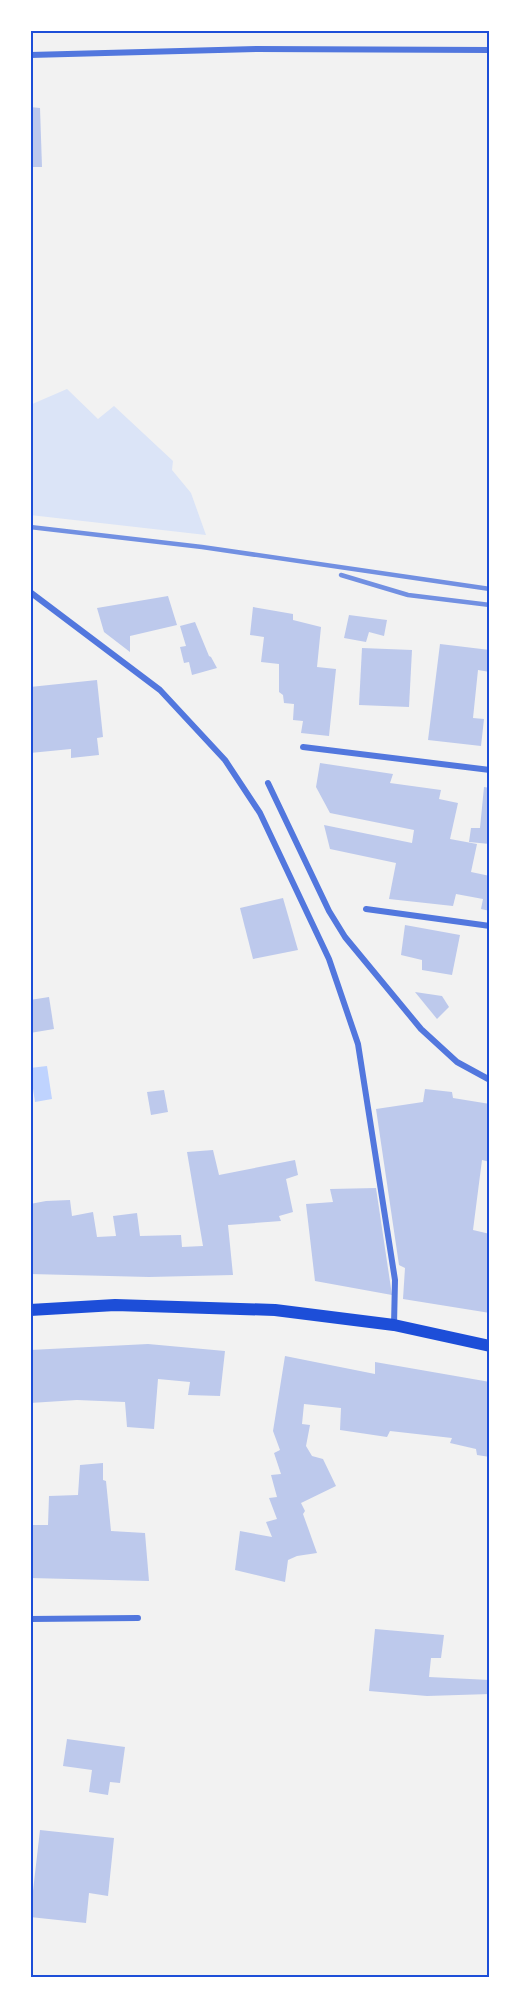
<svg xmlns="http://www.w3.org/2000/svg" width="520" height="2008" font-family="Signika,sans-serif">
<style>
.green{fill:#dbe4f7}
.water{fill:#bfd3fe}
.building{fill:#bdc9ec}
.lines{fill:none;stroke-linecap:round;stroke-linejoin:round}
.minor{stroke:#5277de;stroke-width:6}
.secondary{stroke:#1d4ed8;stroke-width:12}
.rail{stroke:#7290e2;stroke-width:4.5}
.neatline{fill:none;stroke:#1d4ed8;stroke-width:2}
</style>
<rect width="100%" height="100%" fill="#f2f2f2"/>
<path class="green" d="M67,389L98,419L114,406L173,461L172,470L191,493L206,535L30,515V405Z"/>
<path class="water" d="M47,1066L52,1099L35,1102L30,1068Z"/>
<g class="building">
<path d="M30,107L40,108L42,167H30Z"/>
<path d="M168,596L177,625L130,636V652L104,632L97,608Z"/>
<path d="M253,607L293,614V620L321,627L317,667L336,669L329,736L301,733L303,721L293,720L294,704L284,703L283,695L279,692V664L261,662L264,637L250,635Z"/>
<path d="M349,615L387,620L384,636L369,632L366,642L344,638Z"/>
<path d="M195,622L209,656L211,657L217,668L192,675L189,662L184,663L180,647L186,646L180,626Z"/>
<path d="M440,644L490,650V672L478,670L473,718L484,719L481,746L428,740Z"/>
<path d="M362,648L412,650L409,707L359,705Z"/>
<path d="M97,680L103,737L97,738L99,755L71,758V749L30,753V687Z"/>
<path d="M320,763L393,774L390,783L441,790L439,799L458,803L450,839L477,844L471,872L490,876V911L481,909L483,899L456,894L453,906L389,899L396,863L330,849L324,825L412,843L414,830L330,813L316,787Z"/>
<path d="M484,787L490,788V844L469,842L471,828H480Z"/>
<path d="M283,898L298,950L253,959L240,908Z"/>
<path d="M405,925L460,935L452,975L422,970V960L401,955Z"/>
<path d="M415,992L442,996L449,1007L437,1019Z"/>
<path d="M49,997L54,1029L30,1033V1000Z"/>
<path d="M425,1089L452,1092L453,1098L490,1104V1162L482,1160L473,1230L490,1234V1313L403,1299L405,1268L399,1265L376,1109L423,1102Z"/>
<path d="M164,1090L168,1112L151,1115L147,1092Z"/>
<path d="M213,1150L219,1175L295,1160L298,1175L286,1179L293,1212L279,1216L281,1221L228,1225L233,1275L149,1277L30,1274V1204L46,1201L70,1200L72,1216L93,1212L97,1237L116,1236L113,1216L137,1213L140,1236L181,1235L182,1247L203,1246L187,1152Z"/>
<path d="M376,1188L392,1295L315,1281L306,1204L333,1202L330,1189Z"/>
<path d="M148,1344L225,1351L220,1396L188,1395L190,1382L158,1379L154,1429L127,1427L125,1402L77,1400L30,1403V1350Z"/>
<path d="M285,1356L375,1374V1362L490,1382V1457L477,1455L476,1449L450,1443L452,1438L390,1431L387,1437L340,1430L341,1408L304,1404L302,1424L310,1425L306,1446L312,1456L323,1459L336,1486L301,1503L305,1511L303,1514L317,1553L297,1556L288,1560L285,1582L235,1570L240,1531L272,1537L266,1522L277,1519L269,1498L277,1497L271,1475L281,1474L274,1453L280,1450L273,1431Z"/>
<path d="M103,1463V1480L106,1481L111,1531L145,1533L149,1581L30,1578V1525H48L49,1496L78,1495L80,1465Z"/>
<path d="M375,1629L444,1635L441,1658H431L429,1677L490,1680V1694L427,1696L369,1691Z"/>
<path d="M67,1739L125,1747L120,1783L110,1782L108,1795L89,1792L92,1770L63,1766Z"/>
<path d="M40,1830L114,1838L108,1896L89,1893L86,1923L30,1917Z"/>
</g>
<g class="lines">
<g class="minor">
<path d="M30,55L257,49L490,50"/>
<path d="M30,592L160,690L225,760L260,813L329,959L358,1044L395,1280L394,1325"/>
<path d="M303,747L490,770"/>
<path d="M268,783L329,911L345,937L421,1029L457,1062L490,1080"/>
<path d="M366,909L490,926"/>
<path d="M30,1619L138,1618"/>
</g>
<path class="secondary" d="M30,1310L115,1305L275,1310L394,1325L490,1346"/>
<g class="rail">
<path d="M30,527L202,547L490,589"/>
<path d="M341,575L408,595L490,605"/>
</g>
</g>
<rect width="520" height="2008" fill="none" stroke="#ffffff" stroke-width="63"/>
<rect x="32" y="32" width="456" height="1944" class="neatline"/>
</svg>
